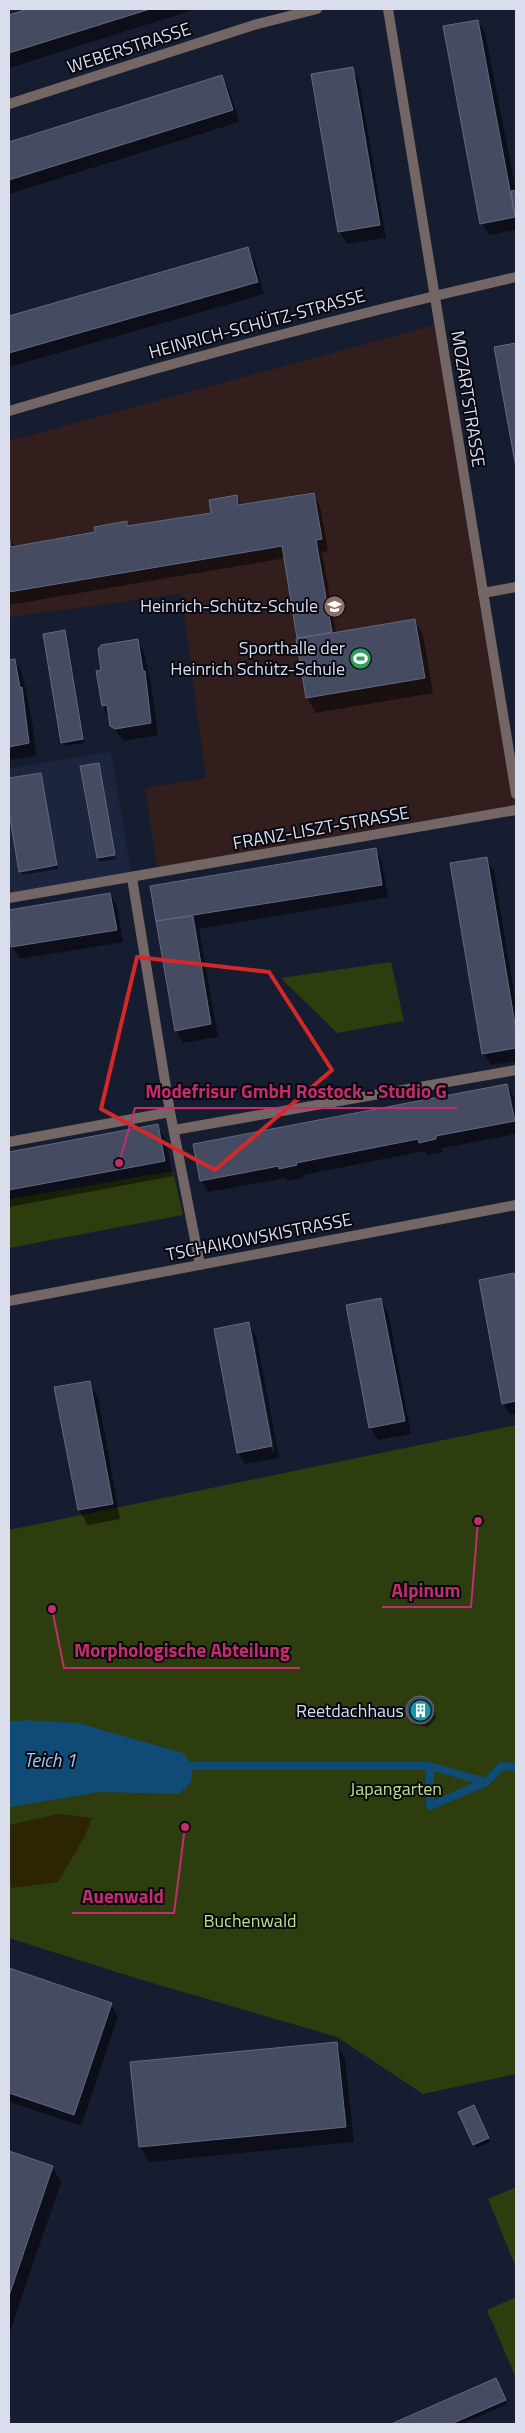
<svg xmlns="http://www.w3.org/2000/svg" width="525" height="2433" font-family="'Titillium Web',sans-serif">
<style>
.built{fill:#1d243d}
.education{fill:#321f1d}
.green{fill:#2d3d0d}
.sand{fill:#2c2403}
.water{fill:#0f4b75}
.shadow{fill:#0007;fill-rule:evenodd}
.lines{fill:none;stroke-linecap:round;stroke-linejoin:round}
.stream{stroke:#0f4b75;stroke-width:8}
.building{fill:#454c62;stroke:#616880}
.minor{stroke:#736664;stroke-width:10}
.tertiary{stroke:#736664;stroke-width:10}
.marked{fill:none;stroke:#d62828;stroke-width:4;stroke-linejoin:round}
.labels{text-anchor:middle;stroke-width:4;stroke-linejoin:round;paint-order:stroke}
.street-label{font-size:18px;fill:#dadeec;stroke:#060710}
.poi-label{font-size:18px;fill:#dadeec;stroke:#060710;text-anchor:end}
.park-label{font-size:18px;fill:#bce087;stroke:#060710}
.water-label{font-size:19px;font-style:italic;fill:#a0cdf4;stroke:#060710}
.leader{fill:none;stroke:#c42c6a;stroke-width:2}
.callout-dot{fill:#c42c6a;stroke:#060710;stroke-width:2}
.callout-label{font-size:19px;text-anchor:middle;font-weight:bold;fill:#c42c6a;stroke:#060710;stroke-width:4;stroke-linejoin:round;paint-order:stroke}
</style>
<rect width="100%" height="100%" fill="#171d30"/>
<path class="built" d="M111,752L132,878L9,898V769Z"/>
<path class="education" d="M439,324L516,794V810L158,873L145,788L206,778L181,594L9,617V441Z"/>
<g class="green">
<path d="M391,962L404,1021L337,1033L281,978Z"/>
<path d="M173,1171L183,1215L9,1248V1199Z"/>
<path d="M516,1425V2074L423,2094L337,2037L142,1980L9,1938V1530Z"/>
<path d="M516,2187V2267L488,2199Z"/>
<path d="M516,2297V2378L487,2310Z"/>
</g>
<path class="sand" d="M59,1814L92,1818L85,1836L58,1882L12,1888L9,1877V1825Z"/>
<path class="water" d="M24,1720L78,1723L183,1753L193,1766L191,1782L179,1794L100,1792L9,1807V1722Z"/>
<g class="shadow">
<path d="M32,9H196L9,68V16Z"/>
<path d="M478,21L485,33L516,191V230L489,235L482,223Z"/>
<path d="M352,68L359,81L386,238L347,244L340,232Z"/>
<path d="M221,77L229,89L239,122L9,194V143Z"/>
<path d="M248,249L255,261L264,294L9,367V317Z"/>
<path d="M516,344V463L495,348Z"/>
<path d="M313,494L320,506L328,551L322,552L336,633L414,620L423,635L433,693L316,713L307,698L286,558L9,605V536L15,547L96,533L126,523L129,527L212,514L236,496L242,506Z"/>
<path d="M64,632L84,743L64,746L62,742Z"/>
<path d="M137,640L144,652L151,684L158,735L123,741L112,725L103,706V671Z"/>
<path d="M15,660L22,673L32,721L36,756L9,760V662Z"/>
<path d="M98,764L116,859L100,862L98,858Z"/>
<path d="M41,774L58,869L22,875L9,805V780Z"/>
<path d="M375,849L382,862L388,897L199,929L218,1037L183,1043L176,1030L151,887Z"/>
<path d="M486,859L494,871L516,1005V1061L491,1065L483,1053Z"/>
<path d="M110,894L117,907L123,942L20,959L12,947L9,912Z"/>
<path d="M507,1086L514,1098L516,1134L442,1148L443,1152L427,1155L425,1151L303,1175V1178L287,1181L286,1178L208,1192L201,1180Z"/>
<path d="M157,1126L166,1141L173,1176L9,1207V1154Z"/>
<path d="M514,1274L516,1279V1414L510,1415L503,1403Z"/>
<path d="M381,1299L388,1312L411,1434L378,1440L370,1428L348,1306Z"/>
<path d="M249,1324L256,1336L279,1458L245,1464L238,1452ZM250,1335H253L275,1452H272Z"/>
<path d="M89,1382L98,1397L120,1519L88,1525L79,1510L56,1388Z"/>
<path d="M423,1697L435,1709L436,1718L428,1727L415,1725L408,1713L409,1704L415,1698Z"/>
<path d="M9,1970L111,2004L118,2017L81,2126L9,2102Z"/>
<path d="M337,2044L345,2059L354,2142L149,2162L140,2147L132,2064Z"/>
<path d="M476,2111L490,2142L476,2148L474,2144Z"/>
<path d="M9,2152L52,2167L61,2182L9,2335Z"/>
<path d="M496,2380L507,2404L462,2424H394Z"/>
</g>
<g class="lines">
<g class="stream">
<path d="M193,1766H430L486,1782L502,1766L516,1767"/>
<path d="M430,1766V1806L486,1782"/>
</g>
</g>
<g class="building">
<path d="M28,9H150L9,53V15Z"/>
<path d="M478,20L515,217L480,224L443,26Z"/>
<path d="M353,67L380,225L338,232L311,74Z"/>
<path d="M222,75L233,110L9,180V142Z"/>
<path d="M516,190V217H515L511,191Z"/>
<path d="M248,247L258,282L9,353V316Z"/>
<path d="M516,343V468L494,347Z"/>
<path d="M314,493L322,539L316,540L332,632L297,638L282,546L9,592V534L11,547L95,532L94,527L127,521V526L211,513L209,500L237,495L238,505Z"/>
<path d="M415,619L425,678L306,698L296,639Z"/>
<path d="M65,630L83,739L61,743L43,634Z"/>
<path d="M138,639L143,671H145L151,723L115,729L110,726L107,705L102,706L96,671L101,670L98,649L101,645Z"/>
<path d="M15,659L20,688L22,687L29,743L9,747V660Z"/>
<path d="M99,763L115,855L97,858L80,766Z"/>
<path d="M41,773L57,865L19,872L9,812V778Z"/>
<path d="M376,848L382,885L156,921L150,886Z"/>
<path d="M487,857L516,1030V1048L482,1054L450,863Z"/>
<path d="M110,893L117,930L11,947L9,910Z"/>
<path d="M193,916L211,1024L175,1031L156,921Z"/>
<path d="M507,1084L515,1121L436,1136V1139L419,1143L418,1139L296,1163L297,1165L279,1169V1166L200,1181L193,1144Z"/>
<path d="M158,1124L165,1161L9,1190V1152Z"/>
<path d="M514,1273L516,1284V1401L502,1404L479,1280Z"/>
<path d="M381,1298L405,1421L369,1428L346,1305Z"/>
<path d="M249,1322L272,1446L237,1453L214,1329Z"/>
<path d="M90,1381L113,1504L78,1510L54,1387Z"/>
<circle cx="420" cy="1710" r="14"/>
<path d="M9,1968L112,2003L74,2115L9,2093Z"/>
<path d="M337,2042L346,2127L139,2147L130,2062Z"/>
<path d="M474,2105L489,2138L473,2145L458,2112Z"/>
<path d="M9,2151L53,2166L9,2296Z"/>
<path d="M496,2378L506,2400L451,2424H391Z"/>
</g>
<g class="lines">
<g class="minor">
<path d="M388,9L516,794"/>
<path d="M9,104L254,25L317,9"/>
<path d="M9,411C177,361 345,316 516,277"/>
<path d="M483,593L516,587"/>
<path d="M132,878L170,1112L200,1265"/>
<path d="M9,898L516,810"/>
<path d="M174,1130L516,1070"/>
<path d="M9,1142L170,1112"/>
</g>
<path class="tertiary" d="M9,1301L516,1205"/>
</g>
<path class="marked" d="M137,957L269,972L332,1070L215,1170L101,1109Z"/>
<defs>
<symbol id="school-disc" viewBox="-11 -11 22 22"><circle r="9.5" fill="#8d6e63" stroke="#060710"/><path d="M0-5L7-2L0 1L-7-2ZM-4 1L0 2.5L4 1V4Q0 6-4 4Z" fill="#fff"/></symbol>
<symbol id="stadium-disc" viewBox="-11 -11 22 22"><circle r="9.5" fill="#2e9e5b" stroke="#060710"/><path d="M0-5a6.5 5 0 1 0 0 10a6.5 5 0 1 0 0-10ZM-3.5-1.8h7v3.6h-7Z" fill="#fff"/></symbol>
<symbol id="building-disc" viewBox="-11 -11 22 22"><circle r="9.5" fill="#0f9aa8" stroke="#060710"/><path d="M-4-6H4V6H1V3H-1V6H-4ZM-2.5-4.3h1.7v1.8h-1.7ZM.8-4.3h1.7v1.8H.8ZM-2.5-1h1.7V.8h-1.7ZM.8-1h1.7V.8H.8Z" fill="#fff"/></symbol>
</defs>
<g fill-rule="evenodd">
<use href="#school-disc" x="322" y="594" width="25" height="25"/>
<use href="#stadium-disc" x="348" y="646" width="25" height="25"/>
<use href="#building-disc" x="408" y="1698" width="25" height="25"/>
</g>
<g class="labels">
<g class="street-label">
<text transform="translate(129 48) rotate(-18)" y="6">WEBERSTRASSE</text>
<text transform="translate(257 324) rotate(-15)" y="6">HEINRICH-SCHÜTZ-STRASSE</text>
<text transform="translate(468 399) rotate(81)" y="6">MOZARTSTRASSE</text>
<text transform="translate(321 828) rotate(-10)" y="6">FRANZ-LISZT-STRASSE</text>
<text transform="translate(259 1237) rotate(-11)" y="6">TSCHAIKOWSKISTRASSE</text>
</g>
<g class="poi-label">
<text x="318" y="612">Heinrich-Schütz-Schule</text>
<text x="345" y="654">Sporthalle der<tspan x="345" dy="21">Heinrich Schütz-Schule</tspan></text>
<text x="404" y="1717">Reetdachhaus</text>
</g>
<g class="park-label">
<text x="396" y="1795">Japangarten</text>
<text x="250" y="1927">Buchenwald</text>
</g>
<g class="water-label">
<text x="50" y="1767">Teich 1</text>
</g>
</g>
<path class="leader" d="M119 1163L135 1108H457M478 1521L471 1607H382M52 1609L64 1668H300M185 1827L174 1913H72"/>
<g class="callout-dot">
<circle cx="119" cy="1163" r="5"/>
<circle cx="478" cy="1521" r="5"/>
<circle cx="52" cy="1609" r="5"/>
<circle cx="185" cy="1827" r="5"/>
</g>
<g class="callout-label">
<text x="296" y="1098">Modefrisur GmbH Rostock - Studio G</text>
<text x="426" y="1597">Alpinum</text>
<text x="182" y="1657">Morphologische Abteilung</text>
<text x="123" y="1903">Auenwald</text>
</g>
<rect width="525" height="2433" fill="none" stroke="#dadeec" stroke-width="20"/>
</svg>
